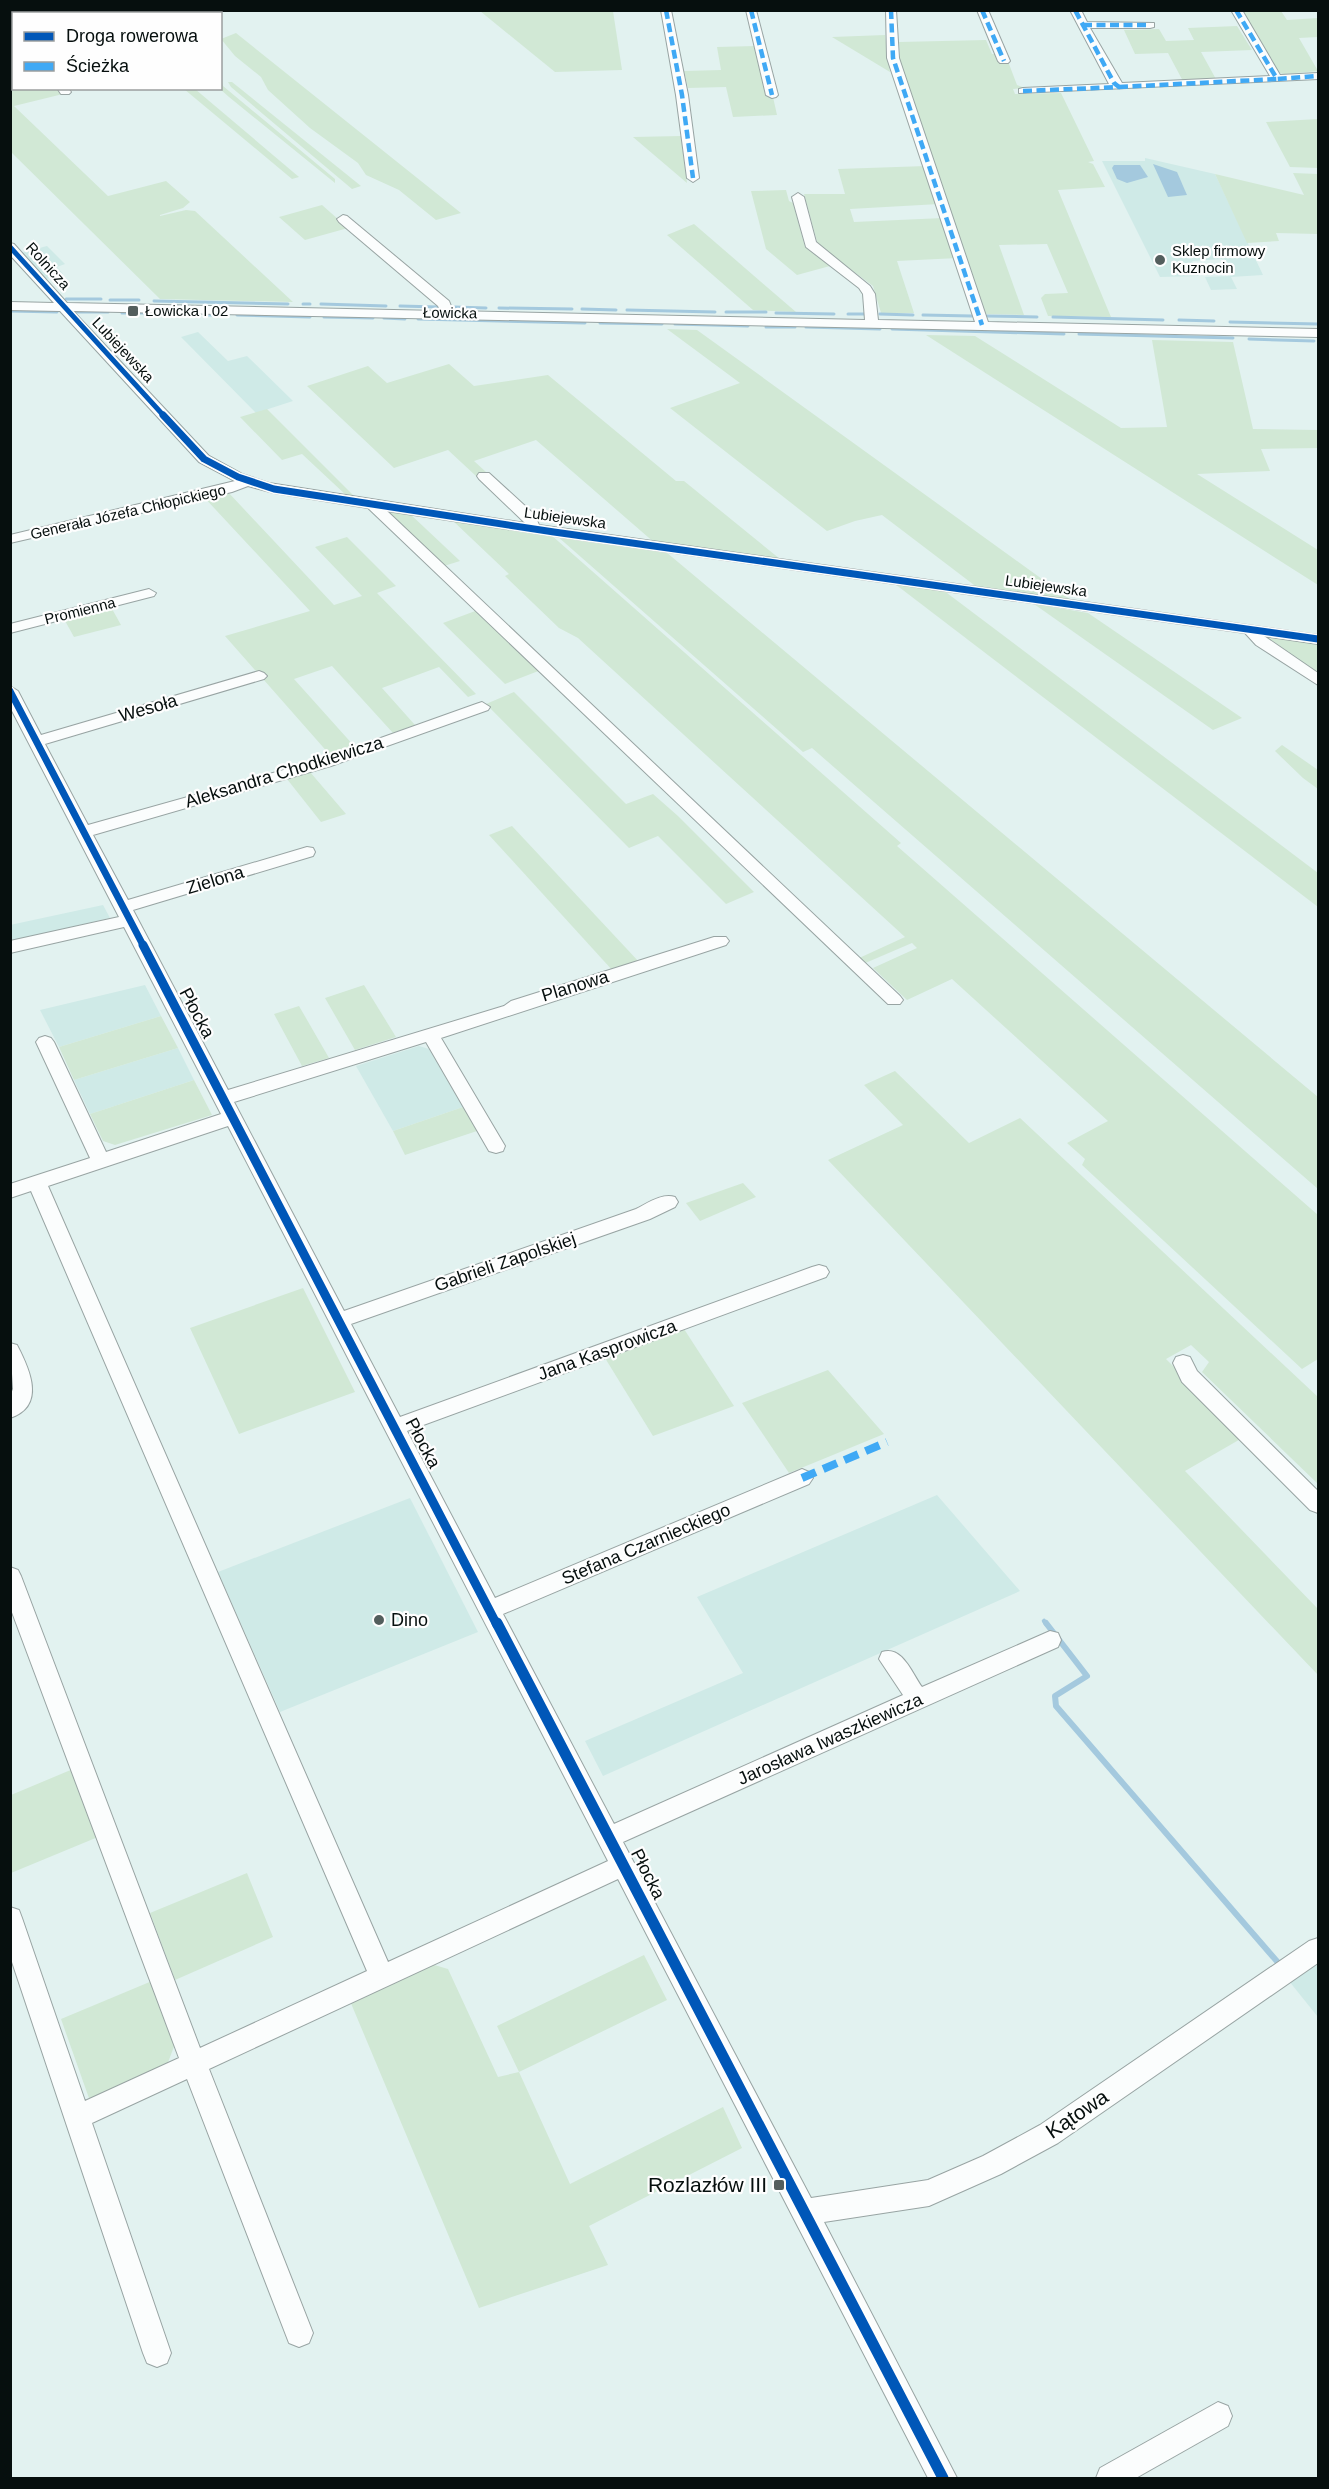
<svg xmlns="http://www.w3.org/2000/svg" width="1329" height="2489" font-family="Arial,sans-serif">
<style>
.built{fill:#cfeae7}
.green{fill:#d1e8d5}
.water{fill:#a4c9de}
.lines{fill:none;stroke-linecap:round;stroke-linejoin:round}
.stream-far2{stroke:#a4c9de;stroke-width:3}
.stream-far1{stroke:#a4c9de;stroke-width:4.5}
.stream{stroke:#a4c9de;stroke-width:6}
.minor-casing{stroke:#98a4a3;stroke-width:2}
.minor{fill:#fbfdfd;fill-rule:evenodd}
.quiet-far1{stroke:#3fa9f5;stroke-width:4.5;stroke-dasharray:9 4.5;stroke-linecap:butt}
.quiet{stroke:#3fa9f5;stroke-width:8;stroke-dasharray:15 8;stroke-linecap:butt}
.cycleway-far3-casing{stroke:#fefefe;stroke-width:8}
.cycleway-far2-casing{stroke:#fefefe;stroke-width:10}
.cycleway-far1-casing{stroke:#fefefe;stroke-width:13}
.cycleway-casing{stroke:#fefefe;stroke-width:15}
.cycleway-far3{stroke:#0057b8;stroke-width:5}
.cycleway-far2{stroke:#0057b8;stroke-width:7}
.cycleway-far1{stroke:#0057b8;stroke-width:9}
.cycleway{stroke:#0057b8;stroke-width:11}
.poi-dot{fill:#535e5d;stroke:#fefefe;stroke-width:2}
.labels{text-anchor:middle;stroke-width:4.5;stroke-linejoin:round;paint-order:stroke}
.far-poi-label{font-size:15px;fill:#060f0e;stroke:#fefefe;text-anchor:start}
.far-street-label{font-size:15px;fill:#060f0e;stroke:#fefefe}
.street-label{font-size:18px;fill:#060f0e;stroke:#fefefe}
.poi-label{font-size:18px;fill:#060f0e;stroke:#fefefe;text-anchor:start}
.near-street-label{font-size:21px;fill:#060f0e;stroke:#fefefe}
.near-poi-label{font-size:21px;fill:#060f0e;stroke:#fefefe;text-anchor:end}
</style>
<rect width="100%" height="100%" fill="#e2f2f0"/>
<g class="built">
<path d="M1145,158L1215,174L1263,275L1231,277L1237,289L1211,290L1205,277L1231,276L1222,259L1192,261L1199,276L1160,277L1102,161H1145Z"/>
<path d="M47,246L65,264L57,267L63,274L46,279L21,253Z"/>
<path d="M198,332L228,361L247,356L293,401L256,413L181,337Z"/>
<path d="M103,905L110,918L11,941L10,925Z"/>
<path d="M145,985L161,1016L59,1047L40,1010Z"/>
<path d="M419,1046L429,1049L463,1107L393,1131L356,1066Z"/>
<path d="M178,1048L194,1080L90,1114L74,1080Z"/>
<path d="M937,1495L1020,1591L603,1776L585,1741L743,1673L697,1597Z"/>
<path d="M410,1498L478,1632L280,1712L218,1572Z"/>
<path d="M1318,1960V2017L1289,1981Z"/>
</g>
<g class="green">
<path d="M480,11H613L622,70L555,72Z"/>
<path d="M1281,11L1287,20L1318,18V37L1299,38L1318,71L1284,74L1276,72L1241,12Z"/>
<path d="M1237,26L1252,50L1201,52L1217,81L1184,83L1168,53L1135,54L1124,30L1159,29L1166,41L1194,40L1188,28Z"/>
<path d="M236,33L461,213L436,220L399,190L366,175L358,163L310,128L268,90L261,77L235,56L221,39Z"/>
<path d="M885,35L890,72L832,37Z"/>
<path d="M986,40L992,54H998L1003,64H1009L1017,85L1025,88L1013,89L1015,94L1061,93L1094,161L1088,162L1093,164L1105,187L1058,190L1111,317L1048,316L1041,298L1045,294L1068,293L1047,244L999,245L1024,315L983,314L896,57L900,56L899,42Z"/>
<path d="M755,46L768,97H773L777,115L733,117L726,87L688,88L684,71L721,70L717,47Z"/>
<path d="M13,65L14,88L58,89L63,94L14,106L108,196L166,181L190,202L183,208L160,215V216L186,210L195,211L293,302L160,299L11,152L10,66Z"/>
<path d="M221,79L223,86L335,179V183L229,97L220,89Z"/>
<path d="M228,82H232L361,186L352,189L231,87Z"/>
<path d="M184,89H195L299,177L292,179Z"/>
<path d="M1318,119V168L1290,167L1266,122Z"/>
<path d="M681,136L687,183L633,137Z"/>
<path d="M926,166L939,204L850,209L854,222L943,218L958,258L897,261L914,313H881L873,286L818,245L804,194H845L838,169Z"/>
<path d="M1293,173L1318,174V234L1276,233L1279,241L1247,243L1215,174L1304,195Z"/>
<path d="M786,190L789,201L793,203L805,247L830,266L797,275L766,249L751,191Z"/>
<path d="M322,205L348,228L305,240L279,217Z"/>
<path d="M694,224L796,312L753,310L667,235Z"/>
<path d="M667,329L697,330L1071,600L978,588L882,515L855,521L827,531L670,408L740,383Z"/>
<path d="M926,335L975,336L1121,428L1167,427L1152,340L1233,342L1253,429L1318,430V448L1261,449L1270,471L1197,474L1318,550V585Z"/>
<path d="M449,364L474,386L548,375L676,481H684L780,559L656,544L536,440L474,461L486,472L476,476L448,450L394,468L307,386L368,366L387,383Z"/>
<path d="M267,409L356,498L347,496L302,454L282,460L240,417Z"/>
<path d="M227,491L334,605L362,596L315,547L347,537L396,586L377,593L476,694L468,697L439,667L382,688L415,725L393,733L332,666L294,679L355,747L330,755L225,636L310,611L202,495Z"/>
<path d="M384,510L409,513L460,561L444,566Z"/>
<path d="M451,519L550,534L901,843L897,846L1318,1215V1359L1302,1369L1082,1165L1085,1159L1067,1143L1108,1121L952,979L907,1000L873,968L917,948L912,943L863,964L857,959L905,937L578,638L559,628L505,576L509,574Z"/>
<path d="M557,536L666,552L1318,1097V1189L812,748L803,752Z"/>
<path d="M895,584L943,590L1318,873V907Z"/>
<path d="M1034,604L1088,613L1242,718L1213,730Z"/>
<path d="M111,607L121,625L74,637L64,619Z"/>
<path d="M478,610L541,670L505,684L443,623Z"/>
<path d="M1265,635L1318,642V677L1265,642Z"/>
<path d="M514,692L626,804L653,794L678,816L754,892L726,904L658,836L629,848L486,704Z"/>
<path d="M1282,745L1318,770V789L1303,778L1275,751Z"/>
<path d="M310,772L346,814L321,822L287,779Z"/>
<path d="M512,826L640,963L613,971L489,835Z"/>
<path d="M364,985L396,1037L355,1050L325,998Z"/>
<path d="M299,1006L329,1058L302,1066L274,1014Z"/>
<path d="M161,1016L178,1048L74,1080L59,1047Z"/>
<path d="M895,1071L969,1143L1020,1118L1318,1397V1484L1202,1372L1209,1362L1191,1345L1166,1359L1244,1437L1185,1471L1318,1609V1675L828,1160L903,1125L864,1085Z"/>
<path d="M194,1080L212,1115L115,1145L103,1141L90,1114Z"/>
<path d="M463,1107L477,1131L405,1155L393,1131Z"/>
<path d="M743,1183L756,1197L700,1221L686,1203Z"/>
<path d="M303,1288L355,1392L239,1434L190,1328Z"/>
<path d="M684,1329L734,1406L653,1436L605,1358Z"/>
<path d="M828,1370L884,1434L789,1473L742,1403Z"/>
<path d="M73,1769L98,1837L11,1873V1795Z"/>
<path d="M247,1873L273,1937L175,1980L150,1913Z"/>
<path d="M644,1955L667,2000L519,2072L570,2184L723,2107L742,2148L589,2226L608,2265L479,2308L350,2001L431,1964L448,1969L498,2077L519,2072L497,2026Z"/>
<path d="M152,1981L175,2044L167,2065L90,2101L61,2019Z"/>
</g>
<g class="water">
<path d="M1153,164L1177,172L1187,195L1168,197Z"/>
<path d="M1114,165H1140L1148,177L1127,183L1117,179L1112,168Z"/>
</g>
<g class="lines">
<g class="stream-far2">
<path d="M66,299H101"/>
<path d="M110,300H139"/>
<path d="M154,301L288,304"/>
<path d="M303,304H310"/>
<path d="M321,304L386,306"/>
<path d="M400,306L438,307"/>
<path d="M454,307L486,308"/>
<path d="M499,308L572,309"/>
<path d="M582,309L616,310"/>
<path d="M627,310L715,312"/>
<path d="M11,311L57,312"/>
<path d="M76,312H108"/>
<path d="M726,312H766"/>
<path d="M122,313H144"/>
<path d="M776,313L834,314"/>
<path d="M158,314H176"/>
<path d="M188,314H199"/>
<path d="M848,314H864"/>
<path d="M880,314L913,315"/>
<path d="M208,315H225"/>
<path d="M237,315L310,317"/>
<path d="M923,315L972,316"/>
<path d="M987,316L1037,317"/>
<path d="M324,317L373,318"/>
<path d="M1053,317L1163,320"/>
<path d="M384,318L405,319"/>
<path d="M418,319L585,323"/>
<path d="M1179,320L1214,321"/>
<path d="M1230,322L1318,324"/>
<path d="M600,323L662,324"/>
<path d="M675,324L748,326"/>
<path d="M766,327H795"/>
<path d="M806,327L880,329"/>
<path d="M892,329L1064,334"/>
<path d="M1079,334L1233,338"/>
<path d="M1249,339L1314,341"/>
</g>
<path class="stream-far1" d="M1044,1621L1047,1625"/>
<path class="stream" d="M1046,1623L1087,1676L1055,1696L1056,1706L1281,1966"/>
<defs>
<g id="minor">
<path d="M661,10H671L688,95L699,178L693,182L687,178L676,95Z"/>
<path d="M746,10H756L778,95L776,97L772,98L766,95Z"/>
<path d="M886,10H896L899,58L988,322L1318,329V337L73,311L209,456L242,474L269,483L525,523L479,479L477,476L479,473H489L535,515L539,525L1318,635V644L1264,636L1318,673V685L1256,645L1245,633L554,536L387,511L900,996L903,1000L900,1004H888L368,508L274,493L248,486L232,492L10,543V535L235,481L199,462L60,311L10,310V302L54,303L10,255V243L14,244L67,303L440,311L438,306L339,222L337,219L343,215L347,216L449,301L453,311L865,320L863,294L859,288L806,247L792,197L798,193L804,197L816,242L870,286L875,294L878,320L975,322L887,58Z"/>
<path d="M977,10H988L1010,61L1008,63H1000L998,61Z"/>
<path d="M1070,10H1081L1087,22L1154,23V27L1150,28H1090L1122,83L1270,76L1231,10H1242L1280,75L1318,73V79L1019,93V89L1023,88L1109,84Z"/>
<path d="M10,37L14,38V46L10,45Z"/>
<path d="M57,88H68L71,92L69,94H61Z"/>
<path d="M149,589L156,593L154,596L10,633V624Z"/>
<path d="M259,671L264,673L267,676L264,679L45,744L88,825L319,760L476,704L482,702L490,707L488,710L331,766L93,835L128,900L307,847L313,848L315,852L313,856L133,910L228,1090L504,1006L511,1001L714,937H726L729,941L726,945L441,1038L505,1146L503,1151L496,1153L489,1151L426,1042L234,1102L344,1311L636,1209C648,1203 662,1193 675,1197L678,1202L675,1207L650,1219L351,1324L400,1417L812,1267L819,1265L826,1267L829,1272L826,1277L407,1431L495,1598L795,1472L802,1469L809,1472L813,1478L809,1484L503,1614L614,1824L903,1695L879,1659L882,1652C902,1645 912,1673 922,1687L1050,1631L1058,1633L1061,1640L1058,1647L623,1842L811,2198L928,2180L983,2156L1040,2125L1309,1941L1318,1938V1963L1058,2143L1001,2174L929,2206L824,2222L957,2478H928L618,1879L209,2069L313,2333L309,2343L299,2347L289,2343L187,2079L92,2123L171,2353L167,2363L157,2367L147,2363L143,2353L10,1956V1907L19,1910L22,1918L85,2101L179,2058L10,1607V1567L18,1570L21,1576L200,2048L367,1971L31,1191L10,1198V1184L90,1158L36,1042L39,1038L45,1036L51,1038L54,1042L106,1152L221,1114L124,927L10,953V941L119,917L10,707V686L18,691L41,735ZM228,1126L608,1861L388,1962L48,1186Z"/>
<path d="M10,1343L17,1345C29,1368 47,1406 10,1418V1396L13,1389Z"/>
<path d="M1183,1355L1190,1357L1197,1371L1318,1491V1513L1310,1510L1182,1382L1173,1363L1176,1357Z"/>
<path d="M1218,2402L1228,2406L1232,2416L1228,2426L1136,2478H1096L1100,2468Z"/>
</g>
</defs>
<use href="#minor" class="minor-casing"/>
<use href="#minor" class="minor"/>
<g class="quiet-far1">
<path d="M666,10L682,95L693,178"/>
<path d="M751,10L772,95"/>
<path d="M891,10L893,58L982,325"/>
<path d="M982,10L1004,61"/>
<path d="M1236,10L1277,79L1318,76"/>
<path d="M1083,25H1150"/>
<path d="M1119,87L1277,79"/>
<path d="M1023,91L1119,87L1114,83L1075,10"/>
</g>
<path class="quiet" d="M802,1478L887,1442"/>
<defs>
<path id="cycleway-far3" d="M10,247L164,416"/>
<g id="cycleway-far2">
<path d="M163,415L204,459L238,477L274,489L554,532L1318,639"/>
<path d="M10,691L144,947"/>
</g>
<path id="cycleway-far1" d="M143,945L497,1625"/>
<path id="cycleway" d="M497,1623L943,2478"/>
</defs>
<use href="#cycleway-far3" class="cycleway-far3-casing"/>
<use href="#cycleway-far2" class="cycleway-far2-casing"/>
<use href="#cycleway-far1" class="cycleway-far1-casing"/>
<use href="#cycleway" class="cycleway-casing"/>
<use href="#cycleway-far3" class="cycleway-far3"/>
<use href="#cycleway-far2" class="cycleway-far2"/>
<use href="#cycleway-far1" class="cycleway-far1"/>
<use href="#cycleway" class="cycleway"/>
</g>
<g class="poi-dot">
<circle cx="1160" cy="260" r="6"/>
<rect x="127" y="305" width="12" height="12" rx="3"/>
<circle cx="379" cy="1620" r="6"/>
<rect x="773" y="2179" width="12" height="12" rx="3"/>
</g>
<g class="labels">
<g class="far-poi-label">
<text x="1172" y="256">Sklep firmowy<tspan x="1172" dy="17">Kuznocin</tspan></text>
<text x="145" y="316">Łowicka I 02</text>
</g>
<g class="far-street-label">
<text transform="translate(48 266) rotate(48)" y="5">Rolnicza</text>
<text transform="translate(450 313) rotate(1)" y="5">Łowicka</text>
<text transform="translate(123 350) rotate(47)" y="5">Lubiejewska</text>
<text transform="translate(128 512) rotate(-13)" y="5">Generała Józefa Chłopickiego</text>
<text transform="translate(565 518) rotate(8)" y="5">Lubiejewska</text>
<text transform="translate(1046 586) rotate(8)" y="5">Lubiejewska</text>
<text transform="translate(80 611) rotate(-14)" y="5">Promienna</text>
</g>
<g class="street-label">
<text transform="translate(148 708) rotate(-16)" y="6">Wesoła</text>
<text transform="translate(284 772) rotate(-17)" y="6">Aleksandra Chodkiewicza</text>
<text transform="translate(215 880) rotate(-17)" y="6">Zielona</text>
<text transform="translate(575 986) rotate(-17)" y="6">Planowa</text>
<text transform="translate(197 1013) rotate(62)" y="6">Płocka</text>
<text transform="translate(505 1262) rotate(-19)" y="6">Gabrieli Zapolskiej</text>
<text transform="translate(607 1350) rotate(-20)" y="6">Jana Kasprowicza</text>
<text transform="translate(423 1443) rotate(62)" y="6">Płocka</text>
<text transform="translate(646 1544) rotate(-23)" y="6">Stefana Czarnieckiego</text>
<text transform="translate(830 1739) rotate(-24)" y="6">Jarosława Iwaszkiewicza</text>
<text transform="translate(648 1874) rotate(63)" y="6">Płocka</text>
</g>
<g class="poi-label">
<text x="391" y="1626">Dino</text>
</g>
<g class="near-street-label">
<text transform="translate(1077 2114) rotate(-34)" y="7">Kątowa</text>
</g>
<g class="near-poi-label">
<text x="767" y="2192">Rozlazłów III</text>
</g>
</g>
<rect width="1329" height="2489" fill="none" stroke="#060f0e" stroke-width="24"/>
<rect x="12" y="12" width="210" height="78" fill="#fefefe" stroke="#9b9e9e" stroke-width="1.5"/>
<rect x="24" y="32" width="30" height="9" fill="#0057b8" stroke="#9b9e9e" stroke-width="1.5"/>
<text x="66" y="42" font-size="18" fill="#060f0e">Droga rowerowa</text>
<rect x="24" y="62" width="30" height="9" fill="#3fa9f5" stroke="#9b9e9e" stroke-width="1.5"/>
<text x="66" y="72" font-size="18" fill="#060f0e">Ścieżka</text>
</svg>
